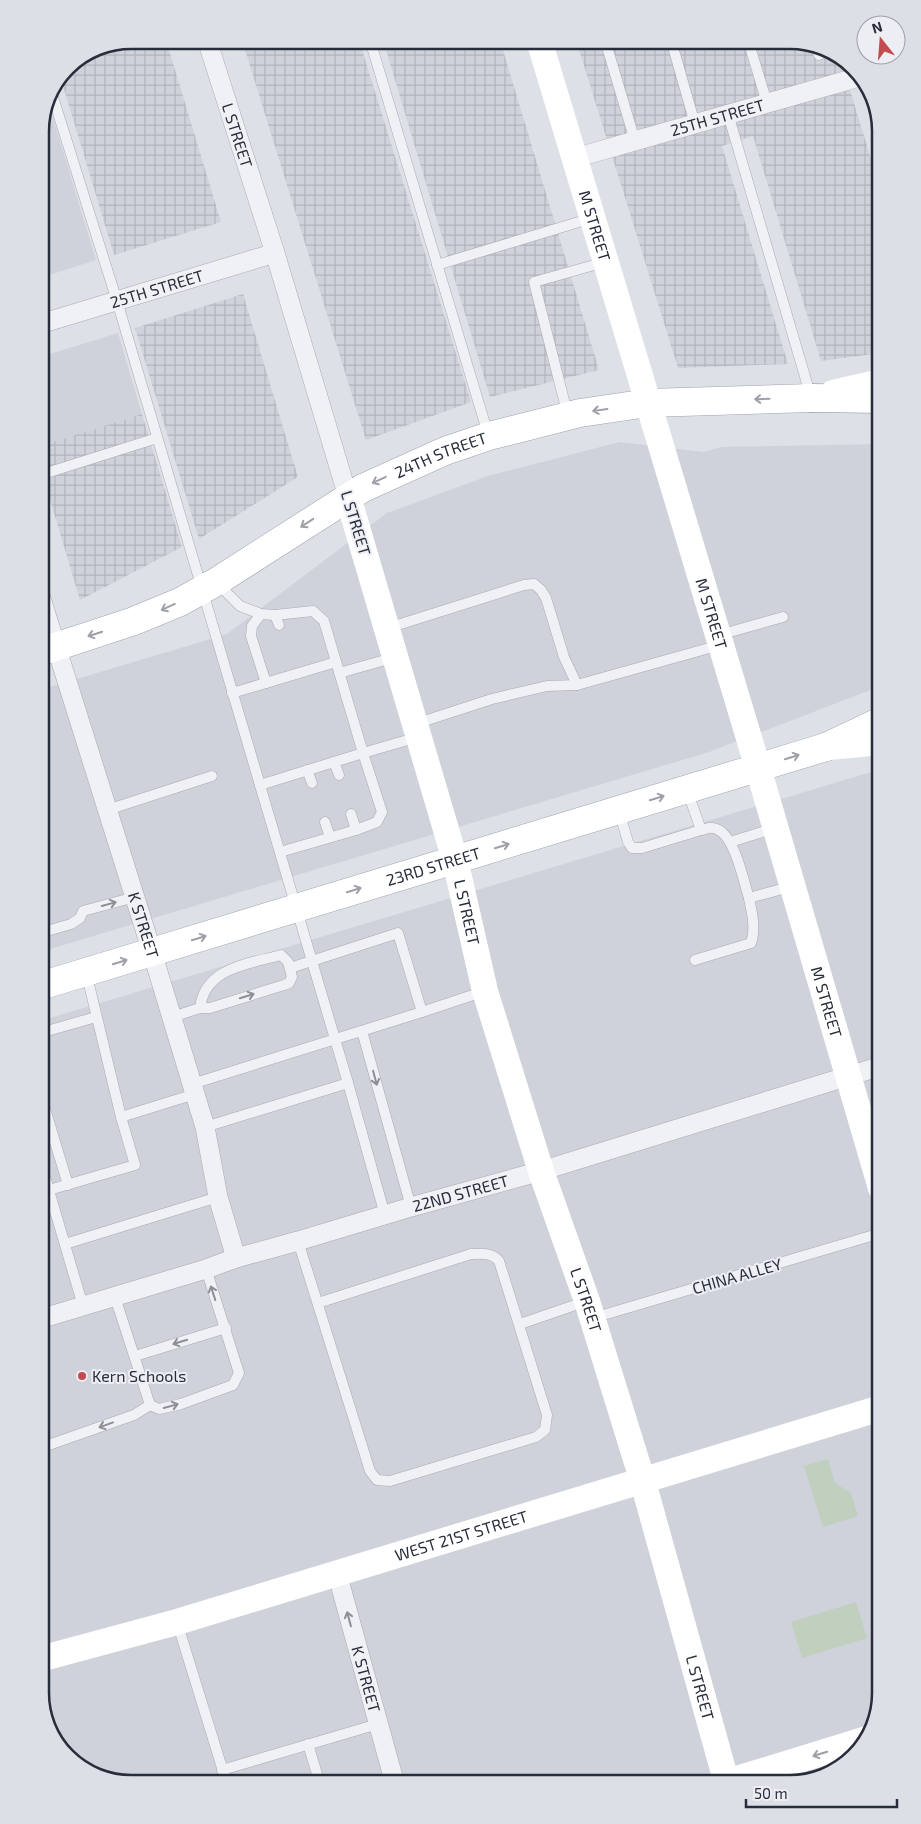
<svg xmlns="http://www.w3.org/2000/svg" width="921" height="1824" font-family="'Exo 2',sans-serif">
<style>
.built{fill:#cfd2da}
.industrial{fill:url(#industrial-grid)}
.green{fill:#c1cfbf}
.lines{fill:none;stroke-linecap:round;stroke-linejoin:round}
.lane-casing{stroke:#a7aab3;stroke-width:11}
.street-casing{stroke:#a7aab3;stroke-width:20}
.primary-casing{stroke:#9da3b0;stroke-width:29}
.highway-casing{stroke:#868c9b;stroke-width:29}
.lane{stroke:#eff1f4;stroke-width:10}
.street{stroke:#eff1f4;stroke-width:19}
.secondary{stroke:#fff;stroke-width:26}
.primary{stroke:#fff;stroke-width:28}
.highway{stroke:#fff;stroke-width:28}
.oneway{stroke:#9ea0a7}
.oneway2{stroke:#8c8f98}
.poi-dot{fill:#c34a4e;stroke:#eceef4;stroke-width:2}
.labels{text-anchor:middle;stroke-width:4;stroke-linejoin:round;paint-order:stroke}
.street-label{font-size:16px;fill:#282d3b;stroke:#eceef4}
.poi-label{font-size:16px;fill:#282d3b;stroke:#eceef4;text-anchor:start}
.rim{fill:none;stroke:#282d3b;stroke-width:2.5}
</style>
<defs>
<pattern id="industrial-grid" width="8" height="8" patternUnits="userSpaceOnUse" patternTransform="scale(1.25)"><rect width="8" height="8" fill="#cfd2da"/><path d="M0 4h8M4 0v8" fill="none" stroke="#b2b5bc"/></pattern>
</defs>
<rect width="100%" height="100%" fill="#dde0e6"/>
<g class="built">
<path d="M49,105L96,260L40,278V125Z"/>
<path d="M118,333L142,414L40,446V357Z"/>
<path d="M620,442L703,452L721,447L881,444V686L709,752L40,952V690L227,634L387,513L488,476Z"/>
<path d="M881,769V1693L865,1744L824,1777L790,1784H125L76,1765L47,1727L40,1693V1021Z"/>
</g>
<g class="industrial">
<path d="M131,40H166L221,222L114,255L61,79L67,66L97,47Z"/>
<path d="M242,40H359L471,402L366,440Z"/>
<path d="M383,40H500L599,370L490,397Z"/>
<path d="M576,40H796L840,57L881,192V353L821,361L753,136L722,146L788,364L678,368Z"/>
<path d="M243,294L298,477L199,539L135,328Z"/>
<path d="M142,414L182,547L80,600L40,466V446Z"/>
</g>
<g class="green">
<path d="M828,1459L835,1483L851,1493L858,1516L823,1527L804,1466Z"/>
<path d="M856,1602L867,1638L802,1658L791,1622Z"/>
</g>
<g class="lines">
<defs>
<g id="lane">
<path d="M370,40L488,434"/>
<path d="M605,40L635,141"/>
<path d="M671,40L695,124"/>
<path d="M748,40L767,103"/>
<path d="M816,48L819,55"/>
<path d="M53,97L117,301L348,1083L385,1215"/>
<path d="M728,114L811,397"/>
<path d="M437,265L592,218"/>
<path d="M568,416L534,282L605,262"/>
<path d="M40,475L157,438"/>
<path d="M218,584L240,606L261,614L275,615L313,611L324,621L363,753L418,737"/>
<path d="M261,614L252,626L251,636L266,683"/>
<path d="M275,615L279,625"/>
<path d="M388,628L524,585L534,584L541,590L546,598L564,657L577,685"/>
<path d="M719,635L783,617"/>
<path d="M339,673L396,657"/>
<path d="M232,693L336,662"/>
<path d="M415,724L492,699L547,686L577,685L720,645"/>
<path d="M334,762L339,775"/>
<path d="M307,770L312,783"/>
<path d="M260,785L363,753L382,812L377,822L356,830L280,852"/>
<path d="M687,790L701,830C704,830 709,827 712,828C734,829 743,880 749,898L793,886"/>
<path d="M107,810L212,776"/>
<path d="M619,811L628,842L632,848H642L701,830"/>
<path d="M351,814L356,830"/>
<path d="M325,822L330,837"/>
<path d="M730,842L775,828"/>
<path d="M40,919L42,925L40,933L71,924L80,918L83,911L135,897"/>
<path d="M695,960L751,943C756,928 752,913 749,898"/>
<path d="M422,1012L485,991"/>
<path d="M172,1017L200,1008H210L284,985L289,983L292,977L288,962L281,955C249,964 205,967 200,1008"/>
<path d="M362,1031L411,1207"/>
<path d="M40,1033L96,1017"/>
<path d="M192,1084L422,1012L398,933L290,968"/>
<path d="M40,1092L68,1185"/>
<path d="M121,1117L195,1094"/>
<path d="M205,1127L348,1083"/>
<path d="M40,1160L83,1306"/>
<path d="M49,1190L135,1165L121,1117L86,972"/>
<path d="M298,1241L370,1471L377,1480L390,1481L536,1437L545,1430L547,1415L499,1261C492,1252 482,1254 471,1254L318,1303"/>
<path d="M65,1244L218,1197"/>
<path d="M115,1297L150,1405L159,1409L181,1404L233,1385L239,1373L206,1269"/>
<path d="M593,1318L881,1233"/>
<path d="M520,1324L587,1301"/>
<path d="M135,1356L226,1328"/>
<path d="M40,1448L134,1415L150,1405"/>
<path d="M177,1622L227,1784"/>
<path d="M308,1744L320,1784"/>
<path d="M222,1770L378,1724"/>
</g>
<g id="street">
<path id="s1" d="M207,40L275,253L348,497"/>
<path id="s2" d="M575,158L859,77"/>
<path id="s3" d="M40,324L275,253"/>
<path id="s4" d="M40,595L152,952L205,1127L218,1197L236,1258"/>
<path id="s5" d="M40,1319L206,1269L236,1258L298,1241L411,1207L541,1171L881,1066"/>
<path id="s6" d="M337,1573L395,1784"/>
</g>
<g id="primary">
<path id="s10" d="M40,652L134,621L180,602L216,582L363,488L445,451L489,436L580,413L648,403L811,398"/>
<path id="s11" d="M40,986L826,747"/>
</g>
<g id="highway">
<path d="M811,398L881,399"/>
<path d="M826,747L881,721"/>
</g>
</defs>
<use href="#lane" class="lane-casing"/>
<use href="#street" class="street-casing"/>
<use href="#primary" class="primary-casing"/>
<use href="#highway" class="highway-casing"/>
<use href="#lane" class="lane"/>
<use href="#street" class="street"/>
<g class="secondary">
<path id="s7" d="M539,40L758,768L881,1188"/>
<path d="M833,393L881,382"/>
<path id="s8" d="M348,497L455,860L485,991L541,1171L587,1301L643,1482L727,1784"/>
<path d="M829,747L881,742"/>
<path id="s9" d="M40,1659L177,1622L881,1408"/>
<path d="M727,1782L867,1739"/>
</g>
<use href="#primary" class="primary"/>
<use href="#highway" class="highway"/>
</g>
<defs><path id="oneway-shaft" d="M-6 0H5M1.5-3L5.5 0L1.5 3" fill="none" stroke-width="1.6" stroke-linecap="round" stroke-linejoin="round" transform="scale(1.25)"/></defs>
<g class="oneway">
<use href="#oneway-shaft" transform="translate(762 399) rotate(178)"/>
<use href="#oneway-shaft" transform="translate(600 410) rotate(172)"/>
<use href="#oneway-shaft" transform="translate(379 480) rotate(155)"/>
<use href="#oneway-shaft" transform="translate(307 523) rotate(147)"/>
<use href="#oneway-shaft" transform="translate(168 607) rotate(155)"/>
<use href="#oneway-shaft" transform="translate(95 634) rotate(162)"/>
<use href="#oneway-shaft" transform="translate(792 757) rotate(-17)"/>
<use href="#oneway-shaft" transform="translate(657 798) rotate(-17)"/>
<use href="#oneway-shaft" transform="translate(502 846) rotate(-17)"/>
<use href="#oneway-shaft" transform="translate(354 890) rotate(-17)"/>
<use href="#oneway-shaft" transform="translate(199 938) rotate(-17)"/>
<use href="#oneway-shaft" transform="translate(120 962) rotate(-17)"/>
<use href="#oneway-shaft" transform="translate(820 1754) rotate(163)"/>
</g>
<g class="oneway2">
<use href="#oneway-shaft" transform="translate(109 904) rotate(-15)"/>
<use href="#oneway-shaft" transform="translate(247 996) rotate(-17)"/>
<use href="#oneway-shaft" transform="translate(375 1078) rotate(75)"/>
<use href="#oneway-shaft" transform="translate(213 1293) rotate(-108)"/>
<use href="#oneway-shaft" transform="translate(180 1342) rotate(163)"/>
<use href="#oneway-shaft" transform="translate(171 1406) rotate(-15)"/>
<use href="#oneway-shaft" transform="translate(106 1425) rotate(160)"/>
<use href="#oneway-shaft" transform="translate(349 1619) rotate(-105)"/>
</g>
<circle class="poi-dot" cx="82" cy="1376" r="5"/>
<g class="labels">
<g class="street-label">
<text dy="6" stroke="none"><textPath href="#s2" startOffset="148">25TH STREET</textPath></text>
<text dy="6" stroke="none"><textPath href="#s1" startOffset="100">L STREET</textPath></text>
<text dy="6" stroke="none"><textPath href="#s7" startOffset="194">M STREET</textPath></text>
<text dy="6" stroke="none"><textPath href="#s3" startOffset="122">25TH STREET</textPath></text>
<text dy="6" stroke="none"><textPath href="#s10" startOffset="449">24TH STREET</textPath></text>
<text transform="translate(356 523) rotate(73)" y="6">L STREET</text>
<text dy="6" stroke="none"><textPath href="#s7" startOffset="599">M STREET</textPath></text>
<text dy="6" stroke="none"><textPath href="#s11" startOffset="411">23RD STREET</textPath></text>
<text dy="6" stroke="none"><textPath href="#s8" startOffset="432">L STREET</textPath></text>
<text dy="6" stroke="none"><textPath href="#s4" startOffset="346">K STREET</textPath></text>
<text dy="6" stroke="none"><textPath href="#s7" startOffset="1004">M STREET</textPath></text>
<text dy="6" stroke="none"><textPath href="#s5" startOffset="439">22ND STREET</textPath></text>
<text transform="translate(737 1276) rotate(-16)" y="6">CHINA ALLEY</text>
<text dy="6" stroke="none"><textPath href="#s8" startOffset="838">L STREET</textPath></text>
<text dy="6" stroke="none"><textPath href="#s9" startOffset="439">WEST 21ST STREET</textPath></text>
<text dy="6" stroke="none"><textPath href="#s6" startOffset="110">K STREET</textPath></text>
<text dy="6" stroke="none"><textPath href="#s8" startOffset="1242">L STREET</textPath></text>
</g>
<g class="poi-label">
<text x="92" y="1382">Kern Schools</text>
</g>
</g>
<path d="M0 0H921V1824H0ZM131 49H790A82 82 0 0 1 872 131V1693A82 82 0 0 1 790 1775H131A82 82 0 0 1 49 1693V131A82 82 0 0 1 131 49Z" fill="#dcdfe5" fill-rule="evenodd"/>
<path class="rim" d="M131 49H790A82 82 0 0 1 872 131V1693A82 82 0 0 1 790 1775H131A82 82 0 0 1 49 1693V131A82 82 0 0 1 131 49Z"/>
<g transform="translate(881 40) rotate(343)"><circle r="24" fill="#eceef4" stroke="#9ea1aa"/>
<path d="M0-4L9 19L0 12L-9 19Z" fill="#c34a4e"/>
<text y="-8" font-size="14" font-weight="bold" text-anchor="middle" fill="#282d3b">N</text>
</g>
<path d="M746 1799v8h151v-8" fill="none" stroke="#282d3b" stroke-width="2.5"/>
<text x="754" y="1799" font-size="15" fill="#282d3b" stroke="#eceef4" stroke-width="4" paint-order="stroke">50 m</text>
</svg>
